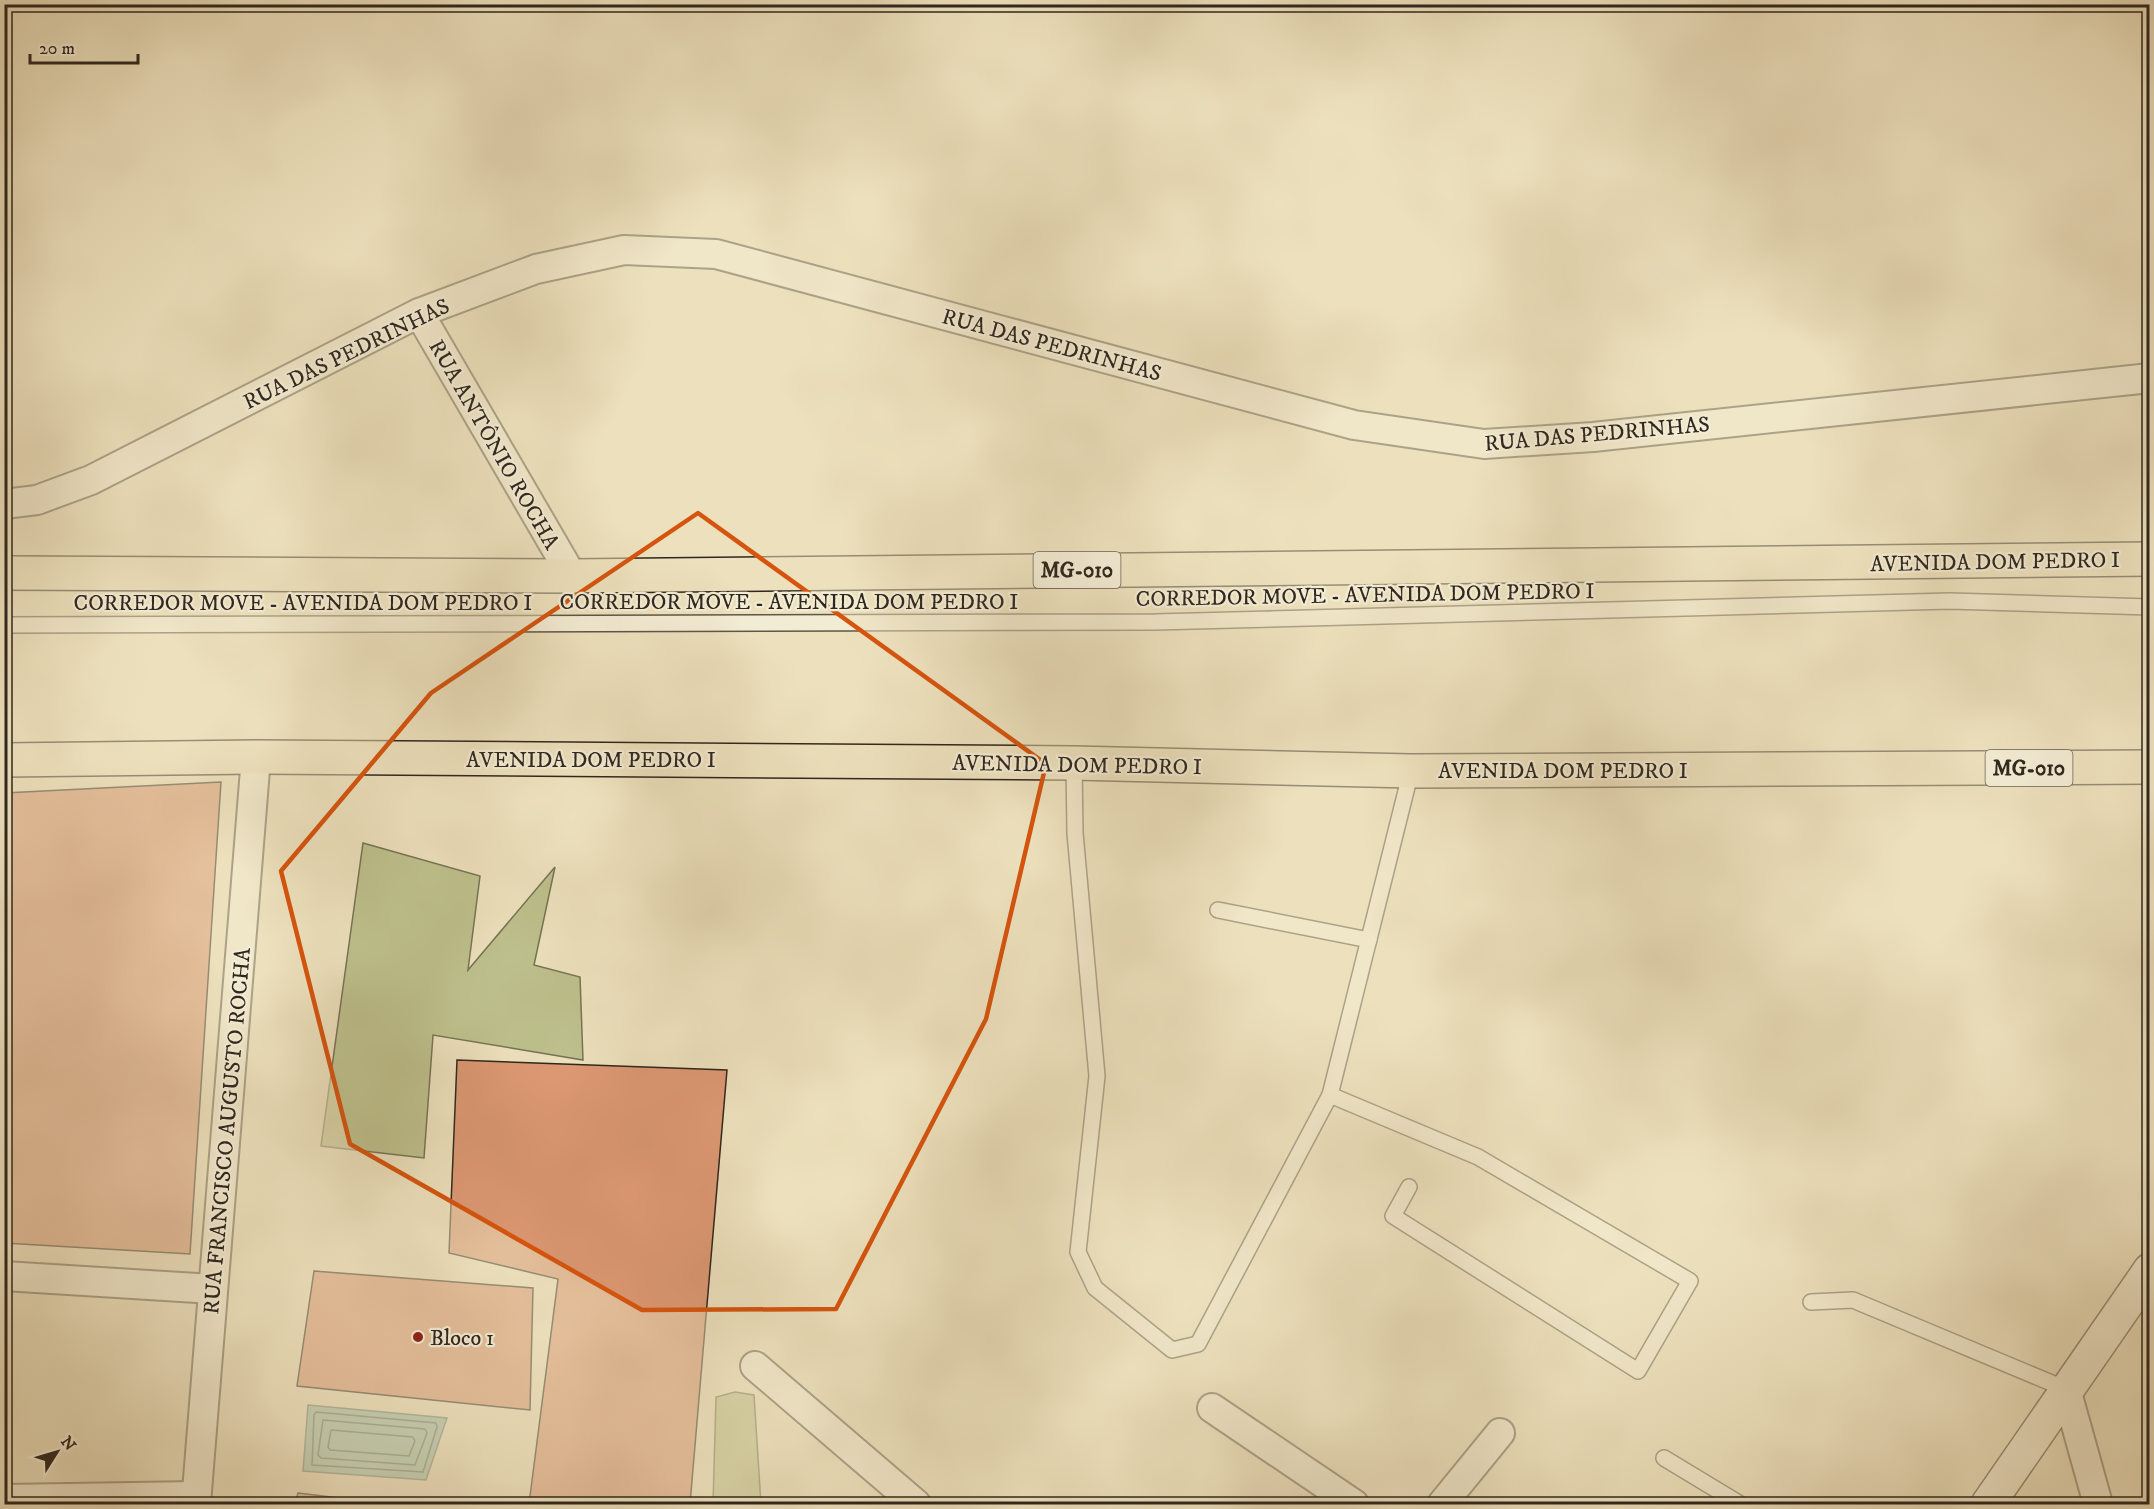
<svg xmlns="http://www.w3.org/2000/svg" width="2154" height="1509" font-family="'IM FELL DW Pica',serif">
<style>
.green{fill:#bec18d;stroke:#767456;stroke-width:1.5}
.water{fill:#9abeaa;stroke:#6f8272;stroke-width:1.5}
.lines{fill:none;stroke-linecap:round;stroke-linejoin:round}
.shore{stroke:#647264;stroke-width:1.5}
.building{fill:#dc9873;stroke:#2f271e;stroke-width:1.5}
.lane-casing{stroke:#5e5646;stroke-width:18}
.street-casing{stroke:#5e5646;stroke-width:32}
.secondary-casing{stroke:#2f271e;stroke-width:36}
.highway-casing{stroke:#2f271e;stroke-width:36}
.lane{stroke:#f3ecd4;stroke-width:15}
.street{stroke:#f3ecd4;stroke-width:28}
.secondary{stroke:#f3ecd4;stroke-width:33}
.highway{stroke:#ede1bd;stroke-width:33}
.marked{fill:none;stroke:#d6540e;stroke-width:4.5;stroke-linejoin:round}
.poi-dot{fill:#8f2418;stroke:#f3ecd4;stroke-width:2}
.labels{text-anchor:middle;stroke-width:4.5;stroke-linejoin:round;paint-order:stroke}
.shield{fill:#f3ecd4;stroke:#6a6255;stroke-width:1.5}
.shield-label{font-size:21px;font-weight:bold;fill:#2f271e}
.street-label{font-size:22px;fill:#2f271e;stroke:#f3ecd4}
.poi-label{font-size:22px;fill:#2f271e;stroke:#f3ecd4;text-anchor:start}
</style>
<rect width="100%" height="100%" fill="#ede1bd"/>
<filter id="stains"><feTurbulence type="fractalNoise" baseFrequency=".00333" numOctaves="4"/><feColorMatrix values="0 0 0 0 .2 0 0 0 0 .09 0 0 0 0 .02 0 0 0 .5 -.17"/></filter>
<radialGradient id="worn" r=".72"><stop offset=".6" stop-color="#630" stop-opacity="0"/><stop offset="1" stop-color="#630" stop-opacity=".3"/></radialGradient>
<g class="green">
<path d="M363,843L480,876L468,970L555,867L534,965L580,977L583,1060L433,1035L424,1158L321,1146Z"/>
<path d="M735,1392L754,1395L761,1504H713L716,1397Z"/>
</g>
<path class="water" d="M308,1405L447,1418L426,1480L303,1471Z"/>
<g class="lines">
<g class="shore">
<path d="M316,1412L436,1423L437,1427L423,1472L312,1465L314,1415Z"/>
<path d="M323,1420L425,1429L427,1433L415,1465L321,1458L318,1455Z"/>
<path d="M331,1430L413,1437L415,1441L409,1456L330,1450L328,1447Z"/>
</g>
</g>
<g class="building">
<path d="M221,782L190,1254L4,1243V793Z"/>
<path d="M457,1060L727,1070L690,1504H529L558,1279L449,1253Z"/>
<path d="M314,1271L533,1288L530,1410L297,1386Z"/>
<path d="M298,1493L389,1504H295Z"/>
</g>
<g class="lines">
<defs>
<g id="lane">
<path d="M4,625L1155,622L1950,601L2150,607"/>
<path d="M1074,763L1075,833L1097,1076L1078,1252L1095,1288L1172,1350L1198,1344L1330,1095L1411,771"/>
<path d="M1218,910L1369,940"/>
<path d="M1330,1095L1478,1157L1690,1281L1638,1371L1393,1216L1409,1187"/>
<path d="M1811,1302L1853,1300L2066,1389"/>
<path d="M1664,1458L1740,1504"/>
</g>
<g id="street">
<path d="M419,313L572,576"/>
<path d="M4,504L37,500L91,480L419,313L536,269L624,250L716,254L1354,425L1484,444L1593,437L2150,378"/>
<path d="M4,1276L213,1289"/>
<path d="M755,1366L916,1504"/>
<path d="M2066,1389L2098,1504"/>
<path d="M1212,1408L1354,1504"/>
<path d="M4,1499L196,1496"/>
<path d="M196,1504L256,757"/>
<path d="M1442,1504L1500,1433"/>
</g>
<path id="secondary" d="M1988,1504L2150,1270"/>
<g id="highway">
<path d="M4,573L572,576L2150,559"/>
<path d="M4,760L256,757L1074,763L1411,771L2150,767"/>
</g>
</defs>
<use href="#lane" class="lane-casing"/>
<use href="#street" class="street-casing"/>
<use href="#secondary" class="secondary-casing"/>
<use href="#highway" class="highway-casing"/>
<use href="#lane" class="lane"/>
<use href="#street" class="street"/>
<use href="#secondary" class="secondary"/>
<use href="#highway" class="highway"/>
</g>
<path d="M0 0H2154V1509H0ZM698,513L1046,764L986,1019L836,1309L642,1310L350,1144L281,871L431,693Z" fill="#ede1bd" fill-opacity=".55" fill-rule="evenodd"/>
<path class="marked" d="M698,513L1046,764L986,1019L836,1309L642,1310L350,1144L281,871L431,693Z"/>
<circle class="poi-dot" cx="418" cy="1337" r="6"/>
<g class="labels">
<g class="shield">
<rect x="1033.5" y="552" width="87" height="36" rx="4.5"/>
<rect x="1985.5" y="750" width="87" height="36" rx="4.5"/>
</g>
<g class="shield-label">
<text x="1077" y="577">MG-010</text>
<text x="2029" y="775">MG-010</text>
</g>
<g class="street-label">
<text transform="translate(1052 344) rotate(15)" y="8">RUA DAS PEDRINHAS</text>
<text transform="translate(346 353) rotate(-26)" y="8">RUA DAS PEDRINHAS</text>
<text transform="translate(1597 433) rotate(-5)" y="8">RUA DAS PEDRINHAS</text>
<text transform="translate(495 444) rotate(60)" y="8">RUA ANTÔNIO ROCHA</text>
<text transform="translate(1995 561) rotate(-1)" y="8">AVENIDA DOM PEDRO I</text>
<text transform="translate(1365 594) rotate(-1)" y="8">CORREDOR MOVE - AVENIDA DOM PEDRO I</text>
<text x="789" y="609">CORREDOR MOVE - AVENIDA DOM PEDRO I</text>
<text x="303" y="610">CORREDOR MOVE - AVENIDA DOM PEDRO I</text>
<text x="591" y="767">AVENIDA DOM PEDRO I</text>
<text transform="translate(1077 764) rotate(1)" y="8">AVENIDA DOM PEDRO I</text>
<text x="1563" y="778">AVENIDA DOM PEDRO I</text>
<text transform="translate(226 1131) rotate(-85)" y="8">RUA FRANCISCO AUGUSTO ROCHA</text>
</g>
<g class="poi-label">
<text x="430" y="1345">Bloco 1</text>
</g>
</g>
<rect width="2154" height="1509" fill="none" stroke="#ede1bd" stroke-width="24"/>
<rect x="6" y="6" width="2142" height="1497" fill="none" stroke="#2f271e" stroke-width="3"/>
<rect x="12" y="12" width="2130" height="1485" fill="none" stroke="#2f271e" stroke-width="1.5"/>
<g transform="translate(57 1452) rotate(53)" stroke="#f3ecd4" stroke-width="4.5" paint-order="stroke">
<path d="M0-4.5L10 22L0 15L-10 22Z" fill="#2f271e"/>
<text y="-9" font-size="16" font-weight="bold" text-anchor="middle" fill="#2f271e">N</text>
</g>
<path d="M30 54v9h108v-9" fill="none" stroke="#2f271e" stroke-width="3"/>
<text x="39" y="54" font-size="18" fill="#2f271e" stroke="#f3ecd4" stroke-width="4.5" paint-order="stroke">20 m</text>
<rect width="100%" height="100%" filter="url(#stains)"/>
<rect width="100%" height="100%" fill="url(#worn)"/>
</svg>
